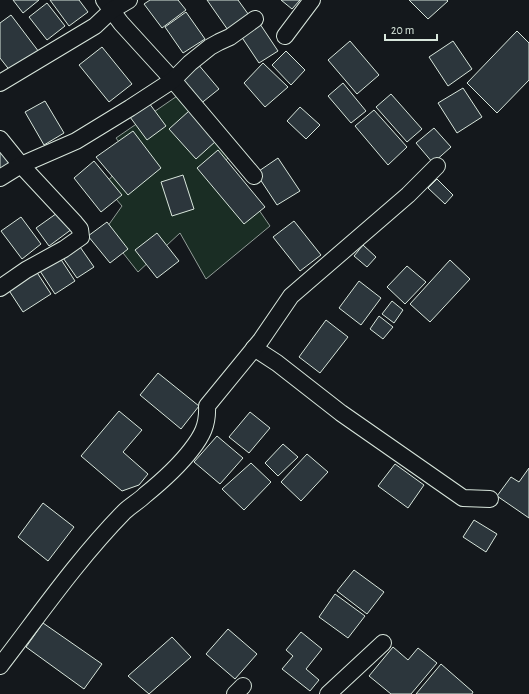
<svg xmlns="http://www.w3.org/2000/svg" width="529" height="694" font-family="'Alegreya Sans',sans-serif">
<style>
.green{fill:#1a2d24;stroke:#939e99}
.building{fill:#2c363c;stroke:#d8e6dc}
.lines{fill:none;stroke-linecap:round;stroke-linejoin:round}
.minor-casing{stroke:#d8e6dc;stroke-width:18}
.minor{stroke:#14181c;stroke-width:16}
</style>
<rect width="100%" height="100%" fill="#14181c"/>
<path class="green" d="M180,94L235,151L225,161L270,226L206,279L180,233L138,272L105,230L122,206L104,185L130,157L116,138Z"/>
<g class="building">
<path d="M13,0H39L23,13Z"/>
<path d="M50,0H79L88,12L69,26Z"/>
<path d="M150,0H178L186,10L162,28L144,4Z"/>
<path d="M207,0H238L251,18L230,33Z"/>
<path d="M281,0H300L292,9Z"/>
<path d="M409,0H447L448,1L428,19Z"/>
<path d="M47,3L65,26L47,40L29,17Z"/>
<path d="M186,12L205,39L183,53L165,27Z"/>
<path d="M11,15L39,52L11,72L0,58V23Z"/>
<path d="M260,24L278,51L259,63L241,36Z"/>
<path d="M517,31L529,43V80L497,113L467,83Z"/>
<path d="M350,41L379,75L357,94L328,60Z"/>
<path d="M453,41L472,69L448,86L429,57Z"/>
<path d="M102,47L132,84L109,102L79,65Z"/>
<path d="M286,51L305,70L291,85L272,65Z"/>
<path d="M197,63L219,89L199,105L178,79Z"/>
<path d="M263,63L288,87L265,107L244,83Z"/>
<path d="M343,83L366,111L351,123L328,96Z"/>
<path d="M463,88L482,117L457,133L438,103Z"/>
<path d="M391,94L422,129L407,142L376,107Z"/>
<path d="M45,101L64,133L44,145L25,112Z"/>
<path d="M149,103L166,126L147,140L130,117Z"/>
<path d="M300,107L320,125L306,139L287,121Z"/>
<path d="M374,110L407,147L388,165L355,126Z"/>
<path d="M189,111L216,141L196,159L169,129Z"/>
<path d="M434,128L451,147L433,163L416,143Z"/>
<path d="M133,131L161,168L128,195L96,157Z"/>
<path d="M0,147L11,162L0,170Z"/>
<path d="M218,150L265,207L244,224L197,168Z"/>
<path d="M278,158L300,191L277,205L256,173Z"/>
<path d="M94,161L122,195L101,212L74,178Z"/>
<path d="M183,175L194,209L172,216L161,182Z"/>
<path d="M437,179L453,195L445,204L428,188Z"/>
<path d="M60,211L72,229L49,246L36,228Z"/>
<path d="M21,217L41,244L22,259L1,231Z"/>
<path d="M294,221L321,255L300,271L273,237Z"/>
<path d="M107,222L128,249L110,263L88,236Z"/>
<path d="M157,233L179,261L157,278L135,250Z"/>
<path d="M78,244L94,267L77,278L61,255Z"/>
<path d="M363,245L376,257L367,267L354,256Z"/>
<path d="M60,258L75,281L55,294L40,271Z"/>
<path d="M450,260L470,279L430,322L410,304Z"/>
<path d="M407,266L426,282L405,304L387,287Z"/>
<path d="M36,271L51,294L23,312L8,289Z"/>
<path d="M359,281L381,298L361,325L339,308Z"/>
<path d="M392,301L403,310L394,323L382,314Z"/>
<path d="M379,316L393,327L383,339L370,329Z"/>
<path d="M326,320L348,337L320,373L299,357Z"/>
<path d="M158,373L199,406L181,429L140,395Z"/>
<path d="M119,411L142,430L123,452L148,474L139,485L122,491L81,456Z"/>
<path d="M250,412L270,428L249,453L229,437Z"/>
<path d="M217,436L243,458L220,484L194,462Z"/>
<path d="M283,444L298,457L278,476L265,463Z"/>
<path d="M307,454L328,472L301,501L281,482Z"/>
<path d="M251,463L271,482L244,510L222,489Z"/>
<path d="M395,464L424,485L408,508L378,486Z"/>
<path d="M529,468V518L497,496L511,477L519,482Z"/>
<path d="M43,503L74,527L48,561L18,537Z"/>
<path d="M474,520L497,534L486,552L463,537Z"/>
<path d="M354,570L384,592L367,614L337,591Z"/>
<path d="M335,594L365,616L348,638L319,617Z"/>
<path d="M43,623L102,664L84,689L26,647Z"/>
<path d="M228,629L257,654L235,679L206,654Z"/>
<path d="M301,632L322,649L306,669L319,680L310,691L282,669L293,656L286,650Z"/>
<path d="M172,637L191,657L149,694L128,676Z"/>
<path d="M393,647L408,660L418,648L437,663L411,694H391L369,676Z"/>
<path d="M441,664L473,692L472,694H416Z"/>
</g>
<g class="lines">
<defs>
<g id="minor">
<path d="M104,0L121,23L173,80L254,176"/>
<path d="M285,36L312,0"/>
<path d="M0,83L95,26L112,10L129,0"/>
<path d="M0,139L21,165L75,223L80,229L81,237L64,249L26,270L0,288"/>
<path d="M0,178L21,165L76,141L130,108L173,80L190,63L210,47L219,42L230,37L255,19"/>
<path d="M254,348L277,363L341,413L463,498L490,499"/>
<path d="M0,666C40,614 78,559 124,512C130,506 139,501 145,495C161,482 178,467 191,450C202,436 208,425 207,406L261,340L291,296L408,195L437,166"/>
<path d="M235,694L243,686"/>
<path d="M328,694L383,643"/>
</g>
</defs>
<use href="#minor" class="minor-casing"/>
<use href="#minor" class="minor"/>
</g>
<path d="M385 34v6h52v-6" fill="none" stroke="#d8e6dc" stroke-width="2"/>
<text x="391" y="34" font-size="12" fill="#d8e6dc" stroke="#14181c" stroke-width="3" paint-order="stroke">20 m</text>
</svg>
